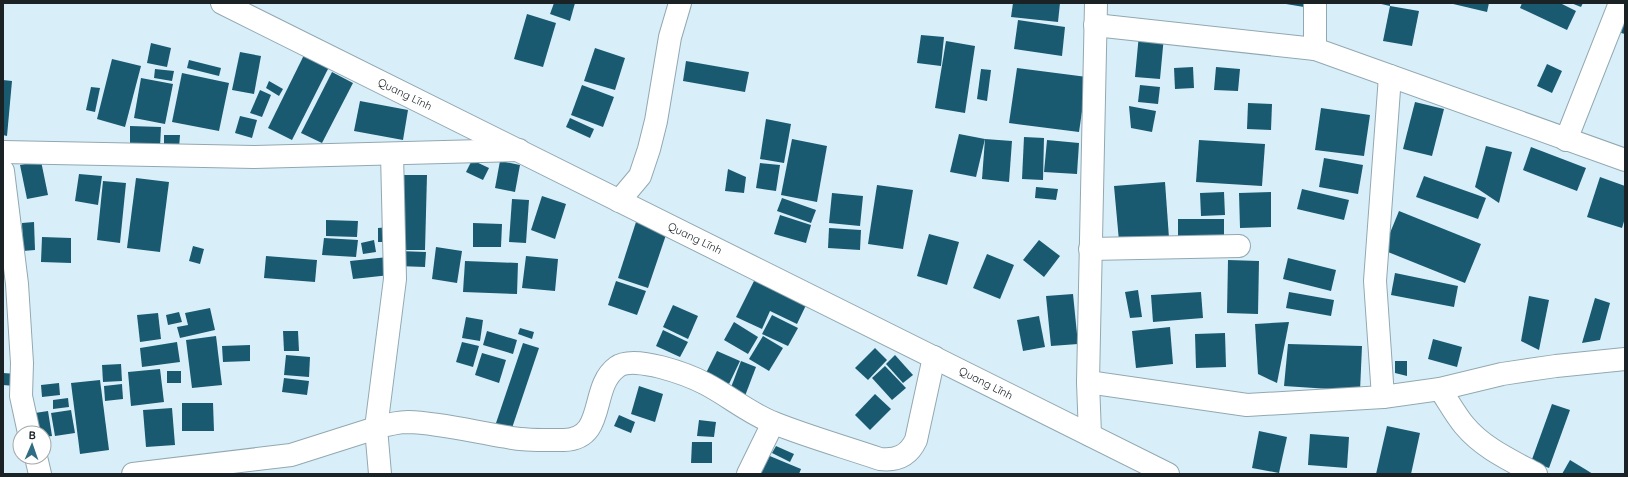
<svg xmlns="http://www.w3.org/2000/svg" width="1628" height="477" font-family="Quicksand,sans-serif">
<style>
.building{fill:#195a71}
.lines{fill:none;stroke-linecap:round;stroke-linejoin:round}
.street-casing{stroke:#92a8b1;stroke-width:24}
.secondary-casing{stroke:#92a8b1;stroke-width:24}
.street{stroke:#fff;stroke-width:22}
.secondary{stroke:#fff;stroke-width:22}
.labels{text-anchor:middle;stroke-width:4;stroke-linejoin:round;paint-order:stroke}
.street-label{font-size:11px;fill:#1a2226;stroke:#fff}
</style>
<rect width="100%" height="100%" fill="#d8effa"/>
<g class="building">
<path d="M554,3H575L570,21L550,14Z"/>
<path d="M1013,3H1060L1058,22L1011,17Z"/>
<path d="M1280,3H1305L1304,7Z"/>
<path d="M1377,3H1390V6Z"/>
<path d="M1449,3H1489L1487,12Z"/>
<path d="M1522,3H1560L1576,11L1567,30L1520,8Z"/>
<path d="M1571,3H1583L1581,7Z"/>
<path d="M1390,6L1419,11L1412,46L1383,41Z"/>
<path d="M527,14L556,23L543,67L514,59Z"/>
<path d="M1018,20L1065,27L1062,56L1014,49Z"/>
<path d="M1624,21H1625V34L1621,33Z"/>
<path d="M1139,34L1164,36L1160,79L1135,77Z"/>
<path d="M921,35L944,37L941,66L917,63Z"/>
<path d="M946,41L975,46L965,113L935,108Z"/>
<path d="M151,43L171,48L167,67L147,63Z"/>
<path d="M595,48L625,58L615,90L584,81Z"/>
<path d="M240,52L261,56L254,94L232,90Z"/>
<path d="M304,55L329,67L292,140L268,128Z"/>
<path d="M112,59L141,66L125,127L97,119Z"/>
<path d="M189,60L221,68L219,76L187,68Z"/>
<path d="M686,61L749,72L745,92L683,81Z"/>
<path d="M1547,64L1562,71L1552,93L1537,86Z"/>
<path d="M1193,67L1194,88L1175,89L1174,68Z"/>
<path d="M1216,67L1240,69L1238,91L1214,90Z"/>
<path d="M1017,68L1087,77L1079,132L1009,123Z"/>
<path d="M155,69L174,71L172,81L154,78Z"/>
<path d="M981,69L991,70L987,101L977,99Z"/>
<path d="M332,72L353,83L322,143L301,133Z"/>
<path d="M182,73L229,83L219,131L172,122Z"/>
<path d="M141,78L173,84L165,124L134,118Z"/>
<path d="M3,80L12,81L7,136L3,135Z"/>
<path d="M269,81L283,89L279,96L266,88Z"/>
<path d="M582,85L614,97L603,127L571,115Z"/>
<path d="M1140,85L1160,87L1158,104L1138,102Z"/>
<path d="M91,87L100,88L95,112L86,110Z"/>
<path d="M260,90L271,95L262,117L250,113Z"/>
<path d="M360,101L408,110L403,140L354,131Z"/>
<path d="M1415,102L1444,109L1432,156L1403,149Z"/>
<path d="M1248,103L1272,104L1271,130L1247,129Z"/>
<path d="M1129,106L1156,111L1152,132L1131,128Z"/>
<path d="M1321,108L1370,115L1364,156L1315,150Z"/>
<path d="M240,116L257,120L252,138L235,133Z"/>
<path d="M570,118L594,129L590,138L566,127Z"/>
<path d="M766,119L791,124L784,163L760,159Z"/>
<path d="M130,126L161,127L160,147L130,146Z"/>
<path d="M959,134L985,139L976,177L950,172Z"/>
<path d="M164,135H180L179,148L164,147Z"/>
<path d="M1024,137L1044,138L1043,180L1022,179Z"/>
<path d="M792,139L827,146L817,202L781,195Z"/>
<path d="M985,139L1012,141L1009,182L982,179Z"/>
<path d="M1047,140L1079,143L1077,174L1044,172Z"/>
<path d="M1199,140L1265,144L1262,186L1196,182Z"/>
<path d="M1486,146L1512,152L1499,203L1475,187Z"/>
<path d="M1531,147L1586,168L1577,191L1523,170Z"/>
<path d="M1324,158L1363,165L1358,194L1319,187Z"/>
<path d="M472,160L489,168L483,180L466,172Z"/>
<path d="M41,161L48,195L27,199L20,165Z"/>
<path d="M500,161L520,165L515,192L495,188Z"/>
<path d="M760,163L780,165L776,191L756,188Z"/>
<path d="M728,169L746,177L744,193L725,191Z"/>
<path d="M79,174L102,176L98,205L75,201Z"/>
<path d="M402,175H427L425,250H400Z"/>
<path d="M1424,176L1486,198L1478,219L1416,197Z"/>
<path d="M1600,177L1625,186V218L1622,228L1587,217Z"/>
<path d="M136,178L169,182L160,252L127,248Z"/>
<path d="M103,181L126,183L120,243L97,240Z"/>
<path d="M1165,182L1169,238L1119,241L1114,186Z"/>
<path d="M877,185L913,190L903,249L868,244Z"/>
<path d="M1036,187L1058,189L1056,200L1035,198Z"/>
<path d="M1302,189L1349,200L1344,220L1297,209Z"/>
<path d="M1224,192L1225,215L1201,216L1200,193Z"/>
<path d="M1271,192V227L1240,228L1239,193Z"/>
<path d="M832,193L863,196L860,226L829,223Z"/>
<path d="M542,196L566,204L555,239L531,230Z"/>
<path d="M782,198L816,210L811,223L777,211Z"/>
<path d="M512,199L529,200L526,243L509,242Z"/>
<path d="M1399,211L1481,244L1465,283L1383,250Z"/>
<path d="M780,215L811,225L806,243L774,234Z"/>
<rect x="1178" y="219" width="46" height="23"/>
<path d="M326,220L358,221L357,237L326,236Z"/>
<path d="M34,222L35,250L23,251L22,223Z"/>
<path d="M636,222L667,232L648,288L618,278Z"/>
<path d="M473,223L502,224L501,247H473Z"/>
<path d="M390,227V242H378V228Z"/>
<path d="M829,228L861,230L860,250L828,248Z"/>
<path d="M929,234L959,242L947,285L917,276Z"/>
<path d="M42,237L71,238V263L41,262Z"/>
<path d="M324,238L358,240L356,257L322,255Z"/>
<path d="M374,240L376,252L363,254L361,243Z"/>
<path d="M1039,240L1060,256L1044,277L1023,260Z"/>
<path d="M193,246L204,249L200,264L189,261Z"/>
<path d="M436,247L462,251L457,283L432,279Z"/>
<path d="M399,251L426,252L425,267L398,266Z"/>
<path d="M987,254L1014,265L1000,299L973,288Z"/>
<path d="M266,256L317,260L315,282L264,278Z"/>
<path d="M526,256L558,259L555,291L522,288Z"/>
<path d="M388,257L390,275L353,279L350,261Z"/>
<path d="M1288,258L1336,270L1331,291L1283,279Z"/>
<path d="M1228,260L1259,261L1258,314L1227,313Z"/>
<path d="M465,261L518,263L517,294L463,292Z"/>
<path d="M1395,273L1458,286L1454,307L1391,295Z"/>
<path d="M756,277L808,301L797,324L770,311L762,329L736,317Z"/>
<path d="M616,281L646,291L637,315L608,305Z"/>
<path d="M1138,290L1142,317L1130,318L1125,292Z"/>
<path d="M1201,292L1203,318L1153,322L1151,295Z"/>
<path d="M1289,292L1334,300L1331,316L1286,308Z"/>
<path d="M1073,294L1078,344L1051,346L1046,296Z"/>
<path d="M1529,296L1549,300L1539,350L1521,341Z"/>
<path d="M1595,298L1610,303L1600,340L1582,343Z"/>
<path d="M673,305L698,316L688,339L663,327Z"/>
<path d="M210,308L215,330L180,338L177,327L188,325L185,313Z"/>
<path d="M179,312L182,322L168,325L166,315Z"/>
<path d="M158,313L161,339L140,342L137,315Z"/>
<path d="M772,315L798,328L788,346L762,334Z"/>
<path d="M1039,316L1045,347L1023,351L1017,320Z"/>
<path d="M466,317L483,320L480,341L462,338Z"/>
<path d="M734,322L758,337L748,354L724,340Z"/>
<path d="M1289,322L1277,383L1258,374L1255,324Z"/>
<path d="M1170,327L1173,364L1136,368L1132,331Z"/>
<path d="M520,328L534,332L532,339L518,334Z"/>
<path d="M663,330L688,342L680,357L656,346Z"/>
<path d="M283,331H298L299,351H284Z"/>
<path d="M487,331L517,340L513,354L483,345Z"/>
<path d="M1225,333L1226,367L1196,368L1195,334Z"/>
<path d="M216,336L222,385L192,388L186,340Z"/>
<path d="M763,336L783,348L769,371L749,359Z"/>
<path d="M1433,339L1462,347L1457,367L1428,359Z"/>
<path d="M177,342L180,362L142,367L140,348Z"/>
<path d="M462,342L479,346L473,367L456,362Z"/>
<path d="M523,343L539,348L511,431L495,426Z"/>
<path d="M1288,344L1362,346L1360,391L1284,386Z"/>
<path d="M250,345V361L223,362L222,346Z"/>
<path d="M875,348L887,360L868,380L855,368Z"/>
<path d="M717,351L740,361L729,384L706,373Z"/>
<path d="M482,353L506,360L499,383L475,375Z"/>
<path d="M286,355L310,357L309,377L284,375Z"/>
<path d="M895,355L913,375L903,383L886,364Z"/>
<path d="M741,361L756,367L745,396L730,390Z"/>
<path d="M1395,361H1407V376L1395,373Z"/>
<path d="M121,364L122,381L103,382L102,365Z"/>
<path d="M885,366L906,388L892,400L872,378Z"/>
<path d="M160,369L164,402L131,406L128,372Z"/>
<rect x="167" y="371" width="14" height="12"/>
<path d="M3,373L17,374L15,386L3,385Z"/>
<path d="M284,378L309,381L307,395L282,392Z"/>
<path d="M100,380L109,450L80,454L71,383Z"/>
<path d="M59,383L60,395L42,397L41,385Z"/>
<path d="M122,384L123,399L105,401L104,386Z"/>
<path d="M639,386L663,394L655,422L631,414Z"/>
<path d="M875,394L891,409L870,430L855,415Z"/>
<path d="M68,398L69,407L53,409V400Z"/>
<path d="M182,403H213L214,431H182Z"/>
<path d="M1552,404L1570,410L1549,468L1531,462Z"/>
<path d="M172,408L175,445L146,447L143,410Z"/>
<path d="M71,410L75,433L55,436L51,413Z"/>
<path d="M48,411L52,436L44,437V433H38L35,413Z"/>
<path d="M619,415L635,422L631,433L614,426Z"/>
<path d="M699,420L716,422L714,437L697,436Z"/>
<path d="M1387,426L1420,433L1411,474H1376Z"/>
<path d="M1259,431L1287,437L1279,473L1252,468Z"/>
<path d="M1310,434L1349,437L1347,468L1308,465Z"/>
<path d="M692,442H712V463H691Z"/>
<path d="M776,446L794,454L790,462L772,453Z"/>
<path d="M765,454L801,469L799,474H758Z"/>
<path d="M1570,460L1593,474H1562Z"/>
</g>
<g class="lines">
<defs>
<g id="street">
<path d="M1095,25L1315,49L1625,160"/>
<path d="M1315,49V3"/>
<path d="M1566,140L1620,3"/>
<path d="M3,152L254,157L519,150"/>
<path d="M3,171L17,284L22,363L21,396L29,433"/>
<path d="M619,201L640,176L649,149L656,121L670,37L680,3"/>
<path d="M1090,249L1239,246"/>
<path d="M1088,382L1247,405L1383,397L1375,281L1390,76"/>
<path d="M1440,389C1448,401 1455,414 1464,425C1483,448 1510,460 1536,474"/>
<path d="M1383,397L1440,389L1502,374L1556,366L1625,359"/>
<path d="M1090,435L1088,382L1096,3"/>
<path d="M36,457L40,474"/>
<path d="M133,474L291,455L376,428L395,279L392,154"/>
<path d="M380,474L376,428C386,425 397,422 408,422C441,423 475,432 507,437C525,441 546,440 564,440C607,439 589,387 617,367C634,354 689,375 706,384C729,396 750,414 774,423C809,437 845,447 880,459C897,461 909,455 916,440L934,357"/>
<path d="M748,474L773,423"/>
</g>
<path id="secondary" d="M222,3L1168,474"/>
</defs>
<use href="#street" class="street-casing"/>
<use href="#secondary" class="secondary-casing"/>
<use href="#street" class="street"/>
<use href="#secondary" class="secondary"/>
</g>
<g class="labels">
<g class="street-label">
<text transform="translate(405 94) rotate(26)" y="4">Quang Lĩnh</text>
<text transform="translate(695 238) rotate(26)" y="4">Quang Lĩnh</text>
<text transform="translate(986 383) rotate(27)" y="4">Quang Lĩnh</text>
</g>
</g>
<rect width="1628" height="477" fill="none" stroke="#1a2226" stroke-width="8"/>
<g transform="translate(32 445) rotate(2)"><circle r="19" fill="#ffffff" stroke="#a3a7a8"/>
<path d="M0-3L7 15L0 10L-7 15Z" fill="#306c83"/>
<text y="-6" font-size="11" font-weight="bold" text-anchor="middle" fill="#1a2226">B</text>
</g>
</svg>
